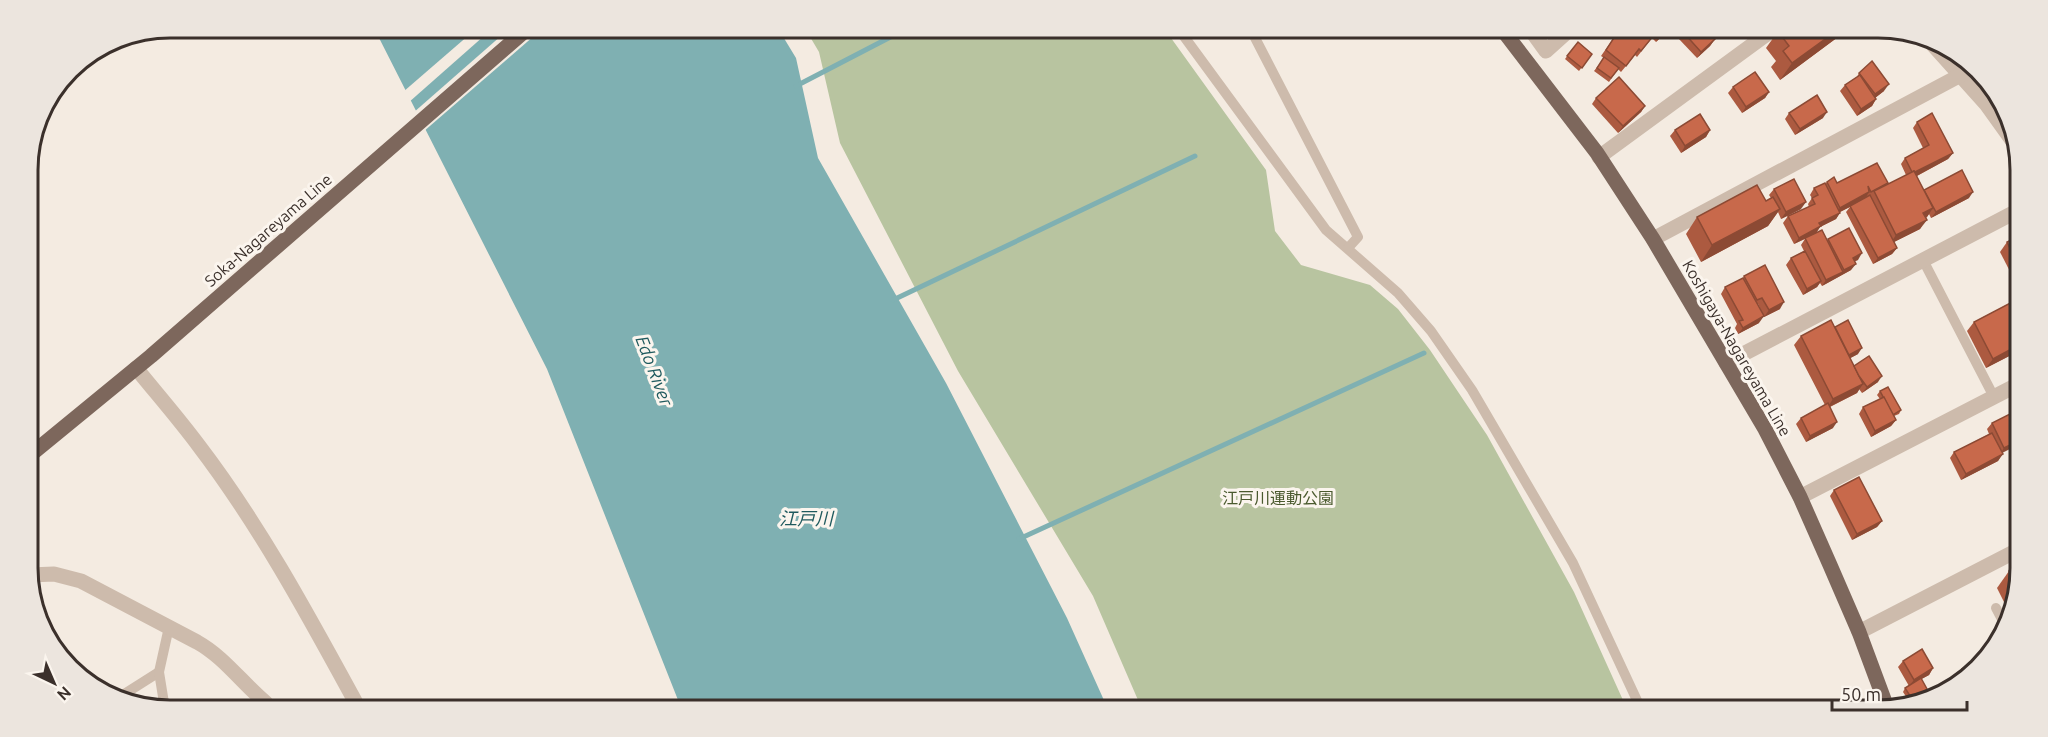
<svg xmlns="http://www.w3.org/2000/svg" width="2048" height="737" font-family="Ubuntu,'Noto Sans JP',sans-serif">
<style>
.green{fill:#b8c4a0}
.water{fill:#7fb0b2}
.pier{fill:#f4ebe1}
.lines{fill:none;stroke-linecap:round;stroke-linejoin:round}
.stream{stroke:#7fb0b2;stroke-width:5}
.service{stroke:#cdbbac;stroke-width:10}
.minor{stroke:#cdbbac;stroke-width:15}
.tertiary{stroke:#cdbbac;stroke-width:15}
.primary{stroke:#7d675c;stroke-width:15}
.wall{fill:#ac5a40}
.shaded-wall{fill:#8c4a34}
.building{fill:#c8694b;stroke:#8c4a34;stroke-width:1.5}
.labels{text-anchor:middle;stroke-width:6;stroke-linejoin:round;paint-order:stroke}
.street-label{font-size:16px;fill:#3b302b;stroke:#fbf5ee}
.park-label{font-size:16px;fill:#4a5a2e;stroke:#fbf5ee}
.water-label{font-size:18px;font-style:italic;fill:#1f5a5e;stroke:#fbf5ee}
.rim{fill:none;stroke:#3b302b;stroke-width:3}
</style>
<rect width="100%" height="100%" fill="#f4ebe1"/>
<path class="green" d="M806,30L1166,31L1266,170L1275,231L1301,265L1370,285L1398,309L1430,350L1487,435L1574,592L1627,709L1141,707L1093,596L958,371L840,143L819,52Z"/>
<path class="water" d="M374,28L779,30L796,58L818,158L946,383L1067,618L1107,707L680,705L547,369Z"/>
<g class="pier">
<path d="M477,28H493L408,103L403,92Z"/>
<path d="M510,28L542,29L423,132L413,113Z"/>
</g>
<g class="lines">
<g class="stream">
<path d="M796,86L904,30"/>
<path d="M893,300L1195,156"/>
<path d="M1019,539L1424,353"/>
</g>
<g class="service">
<path d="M1180,31L1326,230L1398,293L1431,331L1472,390L1573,563L1641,709"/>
<path d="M1252,32L1358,237L1348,248"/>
<path d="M1923,260L1994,397"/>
<path d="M1996,608L2005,625"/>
<path d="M118,698L159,672"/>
<path d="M164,703L159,672L169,627"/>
</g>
<g class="minor">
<path d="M1533,33L1546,51L1566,33"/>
<path d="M1925,36L1986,104L2019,150"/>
<path d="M1599,157L1767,34"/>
<path d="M1653,239L1974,68"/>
<path d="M1800,497L2017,385"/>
<path d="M30,575L54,574L81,581L197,642C224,657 242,683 266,703"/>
<path d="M1859,632L2014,552"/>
</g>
<g class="tertiary">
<path d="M1726,363L2019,210"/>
<path d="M136,368C157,394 179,419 199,446C260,526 308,615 356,703"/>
</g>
<g class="primary">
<path d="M1505,33L1597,153L1653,239L1765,429L1800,497L1830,565L1859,632L1888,710"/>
<path d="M29,456L151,356L527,29"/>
</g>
</g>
<g class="wall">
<path d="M1617,33H1665L1656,42L1652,38L1637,57L1635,55L1621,72L1618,69L1609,82L1594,71L1604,58L1601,56Z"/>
<path d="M1681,33L1709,34L1715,39L1710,46L1697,58L1678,38Z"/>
<path d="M1776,34H1842L1780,80L1771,67L1776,61L1766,48Z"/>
<path d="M1578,42L1592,54L1579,71L1565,59Z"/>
<path d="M1859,73L1884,91L1875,98L1876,99L1872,106L1857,116L1840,91L1845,85L1857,77Z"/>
<path d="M1733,87L1769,92L1765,98L1742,113L1728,93Z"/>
<path d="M1596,98L1645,106L1641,112L1618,133L1592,104Z"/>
<path d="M1789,113L1823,118L1795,135L1785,119Z"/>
<path d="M1917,122L1953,153L1948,159L1917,176L1924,191L1969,198L1931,218L1929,214L1926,218L1920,229L1894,242L1897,248L1892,254L1873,264L1846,212L1850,207L1840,212L1836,219L1820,227L1816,233L1827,241L1828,239L1858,260L1854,261L1851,270L1822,286L1820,283L1817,287L1803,295L1786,265L1791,258L1804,251L1801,245L1805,239L1794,244L1783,223L1788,216L1809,207L1808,204L1812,198L1810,195L1814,188L1825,184L1827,182L1837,183L1886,185L1906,175L1901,164L1905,158L1923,148L1913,128Z"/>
<path d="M1675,130H1710L1706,137L1681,153L1670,136Z"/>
<path d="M1774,189L1801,209L1781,219L1778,212L1768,226L1701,262L1686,234L1697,217L1766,201L1771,198L1769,195Z"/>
<path d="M2019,236L2018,287L2000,252L2007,242Z"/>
<path d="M1744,276L1780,309L1764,317L1758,304L1759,323L1738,334L1735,328L1737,324L1721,294L1725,287L1743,278Z"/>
<path d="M2018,299L2017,352L1986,368L1967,331L1974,322Z"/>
<path d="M1834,327L1858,354L1850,358L1854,366L1878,382L1862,393L1859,389L1857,393L1830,407L1833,428L1806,442L1796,424L1801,418L1825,405L1794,345L1801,336Z"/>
<path d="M1880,391L1901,410L1899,414L1894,416L1896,420L1891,426L1871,437L1859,414L1863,407L1880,399L1877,395Z"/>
<path d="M1992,423L2016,426L1998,461L1961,480L1950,458L1954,452L1989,434L1987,429Z"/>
<path d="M1834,490L1882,521L1877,527L1852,540L1830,496Z"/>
<path d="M2014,568V613L2011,616L1997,588L2009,571Z"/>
<path d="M1994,639L1982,656L1980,652L1987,643Z"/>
<path d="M1903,661L1933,668L1929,675L1921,679L1925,692L1909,701L1903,692L1905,688L1909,686L1898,667Z"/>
<path d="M1977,663L1965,681L1958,683L1955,678L1962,669Z"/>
</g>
<g class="shaded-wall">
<path d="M1662,33H1665L1656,42L1660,35Z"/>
<path d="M1832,34H1842L1780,80L1792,63Z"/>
<path d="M1715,39L1710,46L1697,58L1701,52Z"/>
<path d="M1889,84L1884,91L1871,101L1875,94Z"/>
<path d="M1769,92L1765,98L1742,113L1746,107Z"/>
<path d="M1876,99L1872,106L1857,116L1861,109Z"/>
<path d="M1645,106L1641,112L1618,133L1623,126Z"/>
<path d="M1827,112L1823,118L1795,135L1800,129Z"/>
<path d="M1710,130L1706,137L1681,153L1685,146Z"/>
<path d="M1953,153L1948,159L1909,180L1913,173Z"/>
<path d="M1869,192L1865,199L1836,214L1840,208Z"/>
<path d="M1973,192L1969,198L1931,218L1936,212Z"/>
<path d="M1806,202L1801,209L1781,219L1786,212Z"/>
<path d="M1933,208L1927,217L1917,222L1923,213Z"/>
<path d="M1780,209L1768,226L1701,262L1712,245Z"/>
<path d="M1840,213L1836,219L1820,227L1816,233L1794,244L1799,238L1819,223Z"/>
<path d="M1927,220L1920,229L1890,244L1896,235Z"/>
<path d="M1897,248L1892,254L1873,264L1878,258Z"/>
<path d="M1862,253L1858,260L1848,264L1853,258Z"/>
<path d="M1856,264L1851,270L1822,286L1826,280Z"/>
<path d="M1821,281L1817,287L1803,295L1807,289Z"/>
<path d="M1784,302L1780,309L1764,317L1769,310Z"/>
<path d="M1764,316L1759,323L1738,334L1743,328Z"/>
<path d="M2017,346V352L1986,368L1993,359Z"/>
<path d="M1862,348L1858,354L1845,361L1849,355Z"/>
<path d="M1882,376L1878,382L1862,393L1867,387Z"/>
<path d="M1863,384L1857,393L1827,408L1833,399Z"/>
<path d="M1896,420L1891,426L1871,437L1875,431Z"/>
<path d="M1837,422L1833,428L1806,442L1810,436Z"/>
<path d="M2016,442V446L2000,454L2004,448Z"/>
<path d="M2003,454L1998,461L1961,480L1966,474Z"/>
<path d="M1882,521L1877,527L1852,540L1857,534Z"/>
<path d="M1933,668L1929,675L1909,686L1914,680Z"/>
<path d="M1927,689L1925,692L1911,701L1912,699Z"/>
</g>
<g class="building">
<path d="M1617,33H1651L1654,35L1641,51L1639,49L1626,66L1606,50Z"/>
<path d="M1684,33L1709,34L1715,39L1701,52Z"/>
<path d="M1780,34H1832L1792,63L1783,51L1789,46Z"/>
<path d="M1578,42L1592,54L1582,68L1567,56Z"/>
<path d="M1604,57L1619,68L1611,78L1597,68Z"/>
<path d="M1872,61L1889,84L1875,94L1859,73Z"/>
<path d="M1755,72L1769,92L1746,107L1733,87Z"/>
<path d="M1860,75L1876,99L1861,109L1845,85Z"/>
<path d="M1619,77L1645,106L1623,126L1596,98Z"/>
<path d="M1817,95L1827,112L1800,129L1789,113Z"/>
<path d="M1932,113L1953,153L1915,172L1914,171L1912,172L1905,158L1929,145L1917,122Z"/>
<path d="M1700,114L1710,130L1685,146L1675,130Z"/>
<path d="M1877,163L1888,183L1871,192L1868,186L1869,192L1840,208L1827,182L1834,177L1837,183Z"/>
<path d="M1962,170L1973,192L1936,212L1924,190Z"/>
<path d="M1914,171L1933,208L1923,213L1927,220L1896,235L1874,191Z"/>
<path d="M1794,179L1806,202L1786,212L1774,189Z"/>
<path d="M1825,183L1840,213L1819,223L1821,226L1799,238L1788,216L1815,204L1812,198L1818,195L1814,188Z"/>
<path d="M1757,185L1766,201L1773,197L1780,209L1712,245L1697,217Z"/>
<path d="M1870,195L1897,248L1878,258L1850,206Z"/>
<path d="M1849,228L1862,253L1853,258L1856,264L1844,270L1828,239Z"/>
<path d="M1822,230L1843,272L1826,280L1805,238Z"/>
<path d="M2019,236L2018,265L2007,242Z"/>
<path d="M1805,251L1821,281L1807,289L1791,258Z"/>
<path d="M1765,265L1784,302L1769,310L1762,298L1757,300L1744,276Z"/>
<path d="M1743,278L1764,316L1743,328L1739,321L1743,320L1725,287Z"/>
<path d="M2018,299L2017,346L1993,359L1974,322Z"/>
<path d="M1831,320L1863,384L1833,399L1801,336Z"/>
<path d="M1848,320L1862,348L1849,355L1835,327Z"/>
<path d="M1869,356L1882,376L1867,387L1859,376L1854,366Z"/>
<path d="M1888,387L1901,410L1893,415L1880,391Z"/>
<path d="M1884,397L1896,420L1875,431L1863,407Z"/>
<path d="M1828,403L1837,422L1810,436L1801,418Z"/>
<path d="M2010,414L2016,426V442L2004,448L1992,423Z"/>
<path d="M1992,433L2003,454L1966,474L1954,452Z"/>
<path d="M1859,477L1882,521L1857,534L1834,490Z"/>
<path d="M2014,568V582L2009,571Z"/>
<path d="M1994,639L1989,647L1987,643Z"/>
<path d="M1922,649L1933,668L1914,680L1903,661Z"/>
<path d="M1977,662V663L1966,679L1962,669Z"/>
<path d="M1921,678L1927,689L1912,699L1905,688Z"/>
</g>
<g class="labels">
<g class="street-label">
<text transform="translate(268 230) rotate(-41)" y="6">Soka-Nagareyama Line</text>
<text transform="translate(1737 348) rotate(60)" y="6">Koshigaya-Nagareyama Line</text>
</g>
<g class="park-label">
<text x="1278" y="504">江戸川運動公園</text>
</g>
<g class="water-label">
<text transform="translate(654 371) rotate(69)" y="6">Edo River</text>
<text x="806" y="525">江戸川</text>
</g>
</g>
<path d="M0 0H2048V737H0ZM170 38H1878A132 132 0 0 1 2010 170V568A132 132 0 0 1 1878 700H170A132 132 0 0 1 38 568V170A132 132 0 0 1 170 38Z" fill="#ece5de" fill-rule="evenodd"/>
<path class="rim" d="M170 38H1878A132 132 0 0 1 2010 170V568A132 132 0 0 1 1878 700H170A132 132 0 0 1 38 568V170A132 132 0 0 1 170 38Z"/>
<g transform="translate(54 683) rotate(136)" stroke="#fbf5ee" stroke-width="4.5" paint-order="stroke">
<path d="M0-4.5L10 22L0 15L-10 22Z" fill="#3b302b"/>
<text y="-9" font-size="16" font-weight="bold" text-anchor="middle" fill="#3b302b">N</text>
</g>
<path d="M1832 701v9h135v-9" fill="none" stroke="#3b302b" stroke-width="3"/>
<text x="1841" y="701" font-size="18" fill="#3b302b" stroke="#fbf5ee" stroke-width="4.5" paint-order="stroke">50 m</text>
</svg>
